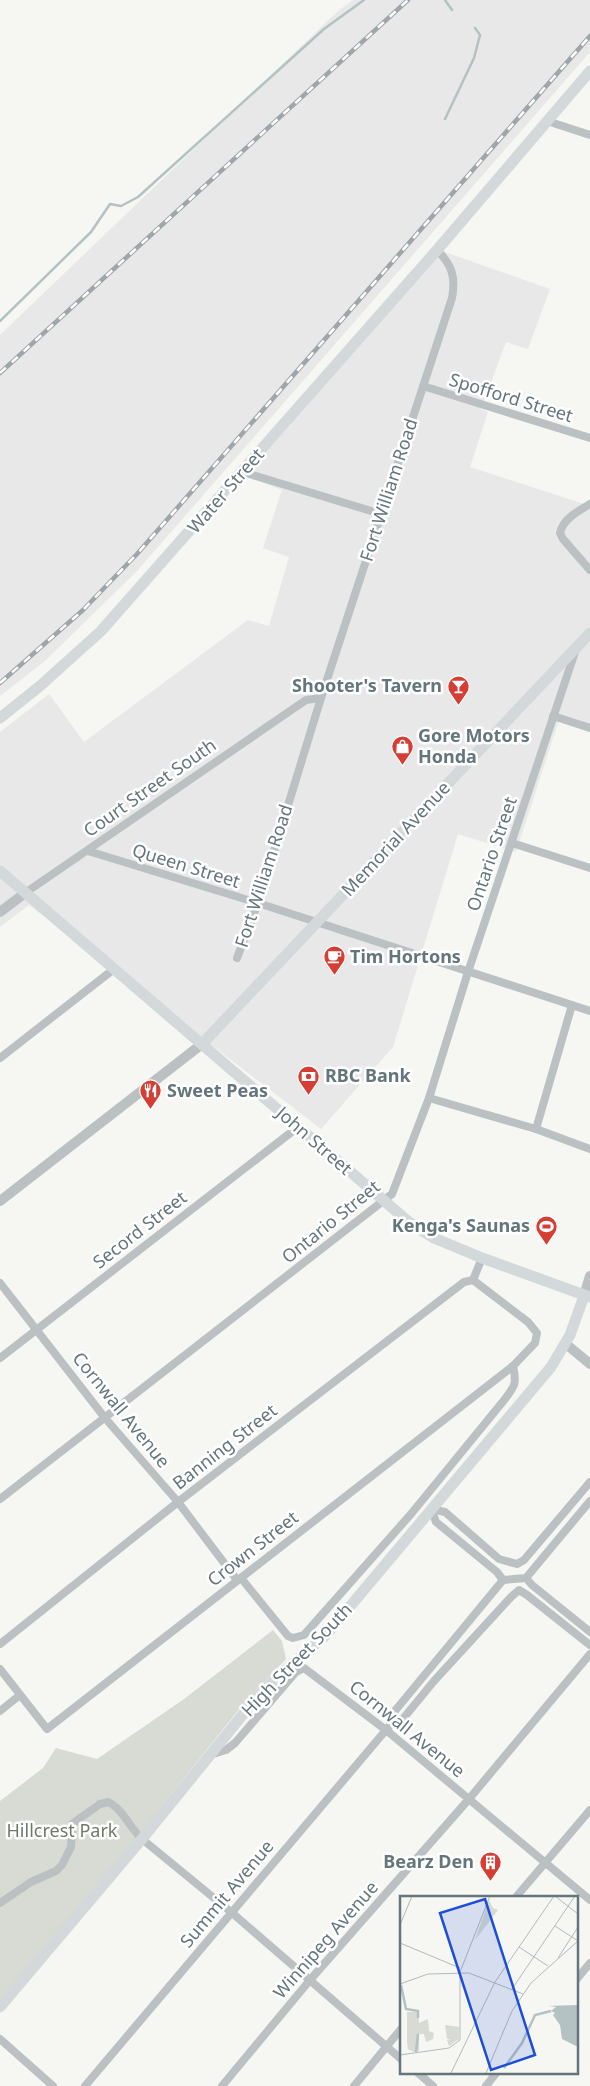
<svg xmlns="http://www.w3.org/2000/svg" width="590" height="2086" font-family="'Noto Sans',sans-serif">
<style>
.built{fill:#e7e8e7}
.green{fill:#d7dbd3}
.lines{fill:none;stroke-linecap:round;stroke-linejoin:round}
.stream{stroke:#b4c2c4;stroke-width:2.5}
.minor{stroke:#bbc1c3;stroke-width:8}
.tertiary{stroke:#bbc1c3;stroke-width:10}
.secondary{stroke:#d3d8da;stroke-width:11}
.rail-casing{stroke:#9ea6a9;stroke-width:4.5}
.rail{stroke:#fff;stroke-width:2.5;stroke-dasharray:8;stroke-linecap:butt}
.labels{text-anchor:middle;stroke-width:5;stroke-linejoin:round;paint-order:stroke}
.street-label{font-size:18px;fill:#64767c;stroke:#fff}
.poi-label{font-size:18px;font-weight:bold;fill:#64767c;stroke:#fff;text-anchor:start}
.park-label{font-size:18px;fill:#6e7a66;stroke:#fff}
.inset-river{fill:none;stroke:#b4c2c4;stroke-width:2.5}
.inset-road{fill:none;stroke:#b3bbbc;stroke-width:1}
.view{fill:#1d4ed8;fill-opacity:0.15;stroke:#1d4ed8;stroke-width:2.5}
.inset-edge{fill:none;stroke:#64767c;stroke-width:2.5}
</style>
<rect width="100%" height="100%" fill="#f6f6f3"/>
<g class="built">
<path d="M353,0H590V52L137,571L45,661L0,696V335L338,11Z"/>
<path d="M442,251L550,289L528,349L506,342L481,409L488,412L470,467L590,506V730L559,720L516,852L458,834L393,1047L321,1129L29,905L0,927V732L49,694L84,742L248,620L269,626L289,557L263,548L282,490L245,476Z"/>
</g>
<path class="green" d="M273,1630L282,1641L286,1659L240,1708L130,1846L0,2002V1801L43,1768L56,1748L97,1759L184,1699Z"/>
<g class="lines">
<g class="stream">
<path d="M445,0L452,10"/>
<path d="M445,119L474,58L480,35L475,28"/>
<path d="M0,321L91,232L110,204L121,206L138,197L324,29L364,0"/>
</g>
<g class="minor">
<path d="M547,121L590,135"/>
<path d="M423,386L590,438"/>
<path d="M243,472L381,514"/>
<path d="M590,504C578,511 563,519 560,533L563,539L590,570"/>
<path d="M553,716L590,728"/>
<path d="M512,843L590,868"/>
<path d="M88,851L258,903L590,1011"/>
<path d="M25,893L306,700L321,698"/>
<path d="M237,958L258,903L321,698L452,298C456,277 452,265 437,250"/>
<path d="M0,1058L114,969"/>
<path d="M429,1098L536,1129L590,1149"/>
<path d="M536,1129L572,1005"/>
<path d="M473,1280L482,1258"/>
<path d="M0,1283L105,1418L178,1502L237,1580"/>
<path d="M0,1358L298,1127"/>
<path d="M0,1499L392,1194L429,1098L468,972L575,652"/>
<path d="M590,1501L526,1578L532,1585L590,1632"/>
<path d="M431,1509L445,1512L499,1559L517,1564L524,1560L590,1482"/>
<path d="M431,1509L436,1522L497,1572L503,1580"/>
<path d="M241,1578L288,1636L293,1638L304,1635L411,1514L505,1399C515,1386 517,1383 513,1366"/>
<path d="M503,1580L526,1578"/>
<path d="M0,1644L178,1502L464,1282L473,1280"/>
<path d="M0,1669L47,1729L513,1366L535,1343L537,1333L528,1322L473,1280"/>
<path d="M0,1711L20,1695"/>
<path d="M393,1722L394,1712L503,1580"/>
<path d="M210,1755L226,1750L235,1743L296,1672L304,1668L386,1730L590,1900"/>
<path d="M516,1897L590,1810"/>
<path d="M0,1903L31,1882L56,1871L62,1865L71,1847L72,1824L100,1804L108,1802C123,1809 129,1827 142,1839L231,1912L401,2059"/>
<path d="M576,1980L590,1963"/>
<path d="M0,2039L53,2086"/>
<path d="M417,2072L433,2086"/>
<path d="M85,2086L386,1730L393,1722L402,1720L434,1681L511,1597L519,1590L527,1595L590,1645"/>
<path d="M222,2086L310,1980L469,1799L590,1654"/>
<path d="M354,2086L401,2029"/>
<path d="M486,2086L497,2072"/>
</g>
<g class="tertiary">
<path d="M0,912L25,893"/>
<path d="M0,1201L202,1044"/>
<path d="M584,1296L590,1276"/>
<path d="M566,1344L590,1364"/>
</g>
<g class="secondary">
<path d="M0,718L40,686L101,631L437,250L590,71"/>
<path d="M0,871L410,1223L434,1238L482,1258L590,1297"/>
<path d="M202,1044L590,633"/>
<path d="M0,2007L142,1839L253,1702L278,1676L326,1635L551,1367L570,1335L584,1296"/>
</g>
<defs>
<g id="rail">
<path d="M0,373L408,0"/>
<path d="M0,683L83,610L137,554L590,36"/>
</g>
</defs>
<use href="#rail" class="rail-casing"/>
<use href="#rail" class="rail"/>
</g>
<defs>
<symbol id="bar-pin" viewBox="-11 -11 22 30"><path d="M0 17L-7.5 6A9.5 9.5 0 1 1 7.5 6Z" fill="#d43e35" stroke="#fff"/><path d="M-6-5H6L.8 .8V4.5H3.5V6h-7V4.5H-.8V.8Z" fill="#fff"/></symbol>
<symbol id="shop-pin" viewBox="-11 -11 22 30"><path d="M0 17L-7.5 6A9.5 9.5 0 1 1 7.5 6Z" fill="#d43e35" stroke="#fff"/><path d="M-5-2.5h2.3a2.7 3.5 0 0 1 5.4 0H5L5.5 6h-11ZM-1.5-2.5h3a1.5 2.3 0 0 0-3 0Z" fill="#fff"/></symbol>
<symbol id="cafe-pin" viewBox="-11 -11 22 30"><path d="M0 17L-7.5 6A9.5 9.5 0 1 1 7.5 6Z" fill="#d43e35" stroke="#fff"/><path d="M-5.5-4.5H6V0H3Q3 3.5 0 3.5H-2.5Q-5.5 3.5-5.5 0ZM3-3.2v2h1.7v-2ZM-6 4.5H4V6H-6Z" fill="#fff"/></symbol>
<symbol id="bank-pin" viewBox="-11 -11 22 30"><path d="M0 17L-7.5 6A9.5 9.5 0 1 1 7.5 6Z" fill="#d43e35" stroke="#fff"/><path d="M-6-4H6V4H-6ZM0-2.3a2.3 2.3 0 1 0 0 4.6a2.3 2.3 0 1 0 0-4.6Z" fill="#fff"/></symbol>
<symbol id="restaurant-pin" viewBox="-11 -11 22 30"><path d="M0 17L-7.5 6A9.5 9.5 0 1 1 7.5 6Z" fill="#d43e35" stroke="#fff"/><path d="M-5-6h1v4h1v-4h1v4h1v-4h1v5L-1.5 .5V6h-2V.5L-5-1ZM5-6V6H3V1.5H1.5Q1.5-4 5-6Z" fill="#fff"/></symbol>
<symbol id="stadium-pin" viewBox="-11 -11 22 30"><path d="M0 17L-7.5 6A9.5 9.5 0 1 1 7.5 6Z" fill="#d43e35" stroke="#fff"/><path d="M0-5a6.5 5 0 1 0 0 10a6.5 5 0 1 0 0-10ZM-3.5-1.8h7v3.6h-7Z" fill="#fff"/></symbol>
<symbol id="building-pin" viewBox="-11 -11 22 30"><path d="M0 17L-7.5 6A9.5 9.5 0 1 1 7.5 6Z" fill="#d43e35" stroke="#fff"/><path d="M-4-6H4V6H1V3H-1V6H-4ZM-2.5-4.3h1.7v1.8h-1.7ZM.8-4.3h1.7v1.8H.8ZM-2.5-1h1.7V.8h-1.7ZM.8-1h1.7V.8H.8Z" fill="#fff"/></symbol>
</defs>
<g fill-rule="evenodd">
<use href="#bar-pin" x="446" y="674" width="25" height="34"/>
<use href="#shop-pin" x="390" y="734" width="25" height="34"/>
<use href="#cafe-pin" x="322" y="944" width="25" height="34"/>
<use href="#bank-pin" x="296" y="1064" width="25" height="34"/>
<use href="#restaurant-pin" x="138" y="1078" width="25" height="34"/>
<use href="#stadium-pin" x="534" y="1214" width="25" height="34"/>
<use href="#building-pin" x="478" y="1850" width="25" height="34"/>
</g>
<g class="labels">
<g class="street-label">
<text transform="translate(511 398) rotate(17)" y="6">Spofford Street</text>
<text transform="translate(389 490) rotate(-72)" y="6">Fort William Road</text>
<text transform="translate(226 491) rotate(-49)" y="6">Water Street</text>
<text transform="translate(150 788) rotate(-35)" y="6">Court Street South</text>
<text transform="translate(396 839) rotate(-47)" y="6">Memorial Avenue</text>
<text transform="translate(492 854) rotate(-71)" y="6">Ontario Street</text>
<text transform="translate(186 866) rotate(17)" y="6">Queen Street</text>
<text transform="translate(264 876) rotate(-72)" y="6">Fort William Road</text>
<text transform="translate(314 1141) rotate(41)" y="6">John Street</text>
<text transform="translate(331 1222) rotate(-39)" y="6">Ontario Street</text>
<text transform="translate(140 1230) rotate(-38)" y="6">Secord Street</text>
<text transform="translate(121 1410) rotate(51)" y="6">Cornwall Avenue</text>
<text transform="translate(225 1447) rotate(-38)" y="6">Banning Street</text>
<text transform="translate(253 1549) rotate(-38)" y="6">Crown Street</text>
<text transform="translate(297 1660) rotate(-46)" y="6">High Street South</text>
<text transform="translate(407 1729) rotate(39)" y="6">Cornwall Avenue</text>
<text transform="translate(227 1894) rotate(-50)" y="6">Summit Avenue</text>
<text transform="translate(326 1940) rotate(-49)" y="6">Winnipeg Avenue</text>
</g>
<g class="poi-label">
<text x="442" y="692" text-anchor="end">Shooter's Tavern</text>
<text x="418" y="742">Gore Motors<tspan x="418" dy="21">Honda</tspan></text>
<text x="350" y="963">Tim Hortons</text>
<text x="325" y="1082">RBC Bank</text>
<text x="167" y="1097">Sweet Peas</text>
<text x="530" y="1232" text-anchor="end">Kenga's Saunas</text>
<text x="474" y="1868" text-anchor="end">Bearz Den</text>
</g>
<g class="park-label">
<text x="62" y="1837">Hillcrest Park</text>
</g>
</g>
<g transform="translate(400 1896)">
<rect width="178" height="178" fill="#f6f6f3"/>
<path d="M89,4L93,12L98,14L75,44ZM7,116H18L19,127L28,123L29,135L34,137L33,143L26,146L24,138H19V155L14,156L8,153L7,146ZM45,129L59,131V143L49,150L47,144H51L47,143Z" fill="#d7dbd3"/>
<path d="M177,109L178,150H176L162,143L160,129L153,119L155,117L151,115L156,111L149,110Z" fill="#b4c2c4"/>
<path class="inset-river" d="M1,89L6,113L18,115V122M16,156L18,138M104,172L122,147L135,119L151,115"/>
<path class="inset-road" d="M155,0L178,18M0,29L12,0M155,30L178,45M0,47L60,72M119,51L148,70M158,62L178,31M60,76L90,0M95,86L154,0M0,88L28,78L69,77L123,98M112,93L175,0M60,144V76M0,159L49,152L60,144M51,177L95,86M86,177L112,115L131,87L178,45"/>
<path class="view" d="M85,3L135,159L91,174L40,17Z"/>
<rect width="178" height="178" class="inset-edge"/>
</g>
</svg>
